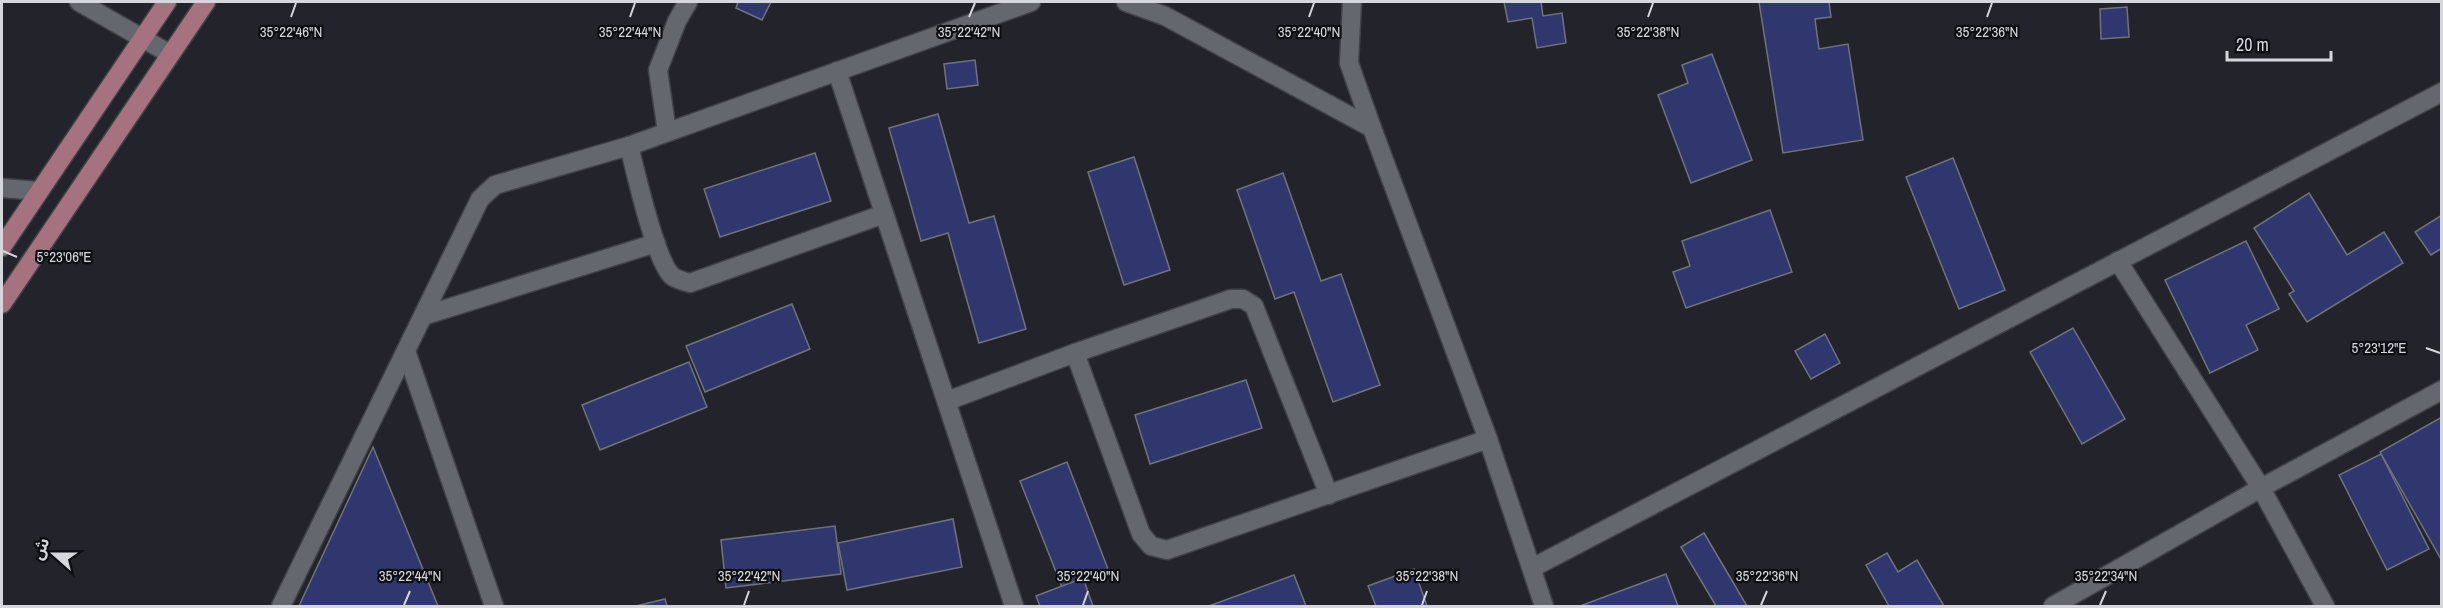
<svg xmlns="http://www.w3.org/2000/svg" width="2443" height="608" font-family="'Archivo Narrow','Noto Sans Arabic',sans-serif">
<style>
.building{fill:#2f376e;stroke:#70737b;stroke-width:1.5}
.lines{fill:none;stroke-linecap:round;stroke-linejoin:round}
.minor-casing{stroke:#414248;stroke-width:21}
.major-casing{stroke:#414248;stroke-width:21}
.minor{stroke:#65676f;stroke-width:18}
.major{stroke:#a6727f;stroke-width:18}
.ticks{fill:none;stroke:#d6d7dc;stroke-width:2}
.ticks-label{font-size:15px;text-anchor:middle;fill:#d6d7dc;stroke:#0d0e11;stroke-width:4.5;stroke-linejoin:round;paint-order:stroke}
</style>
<rect width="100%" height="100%" fill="#23242b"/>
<g class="building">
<path d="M738,2H771L762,20L736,8Z"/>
<path d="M1504,2H1541L1543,16L1562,13L1566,43L1537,48L1532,18L1508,22Z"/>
<path d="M1759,2H1829L1831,17L1815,19L1819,49L1848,44L1863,140L1783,153Z"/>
<path d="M2127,7L2129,37L2101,39L2100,9Z"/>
<path d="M1712,54L1752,160L1691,183L1658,95L1688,83L1682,65Z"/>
<path d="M975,60L978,85L947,89L944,64Z"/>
<path d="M938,114L969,223L994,216L1026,329L979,343L948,233L921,241L889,128Z"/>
<path d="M815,153L831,201L720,237L704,189Z"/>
<path d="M1134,157L1170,270L1124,285L1088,172Z"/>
<path d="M1953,158L2005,290L1959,309L1906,177Z"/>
<path d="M1283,173L1321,281L1341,274L1380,385L1333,402L1294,292L1275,299L1237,190Z"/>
<path d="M2309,193L2347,255L2384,232L2403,263L2307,322L2289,294L2294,291L2254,228Z"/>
<path d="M1770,210L1792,272L1686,308L1673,272L1690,266L1682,241Z"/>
<path d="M2442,215V248L2431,255L2415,232Z"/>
<path d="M2246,241L2279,309L2246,325L2258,350L2210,373L2165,280Z"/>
<path d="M792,304L810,349L705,392L686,346Z"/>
<path d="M2073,328L2125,419L2082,444L2030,352Z"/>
<path d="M1825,334L1840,363L1811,379L1795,351Z"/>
<path d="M689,362L707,407L600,450L582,405Z"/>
<path d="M1246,380L1262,428L1150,464L1135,415Z"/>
<path d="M2442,417V561L2380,452Z"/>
<path d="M373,447L438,606H299Z"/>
<path d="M2381,454L2429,549L2387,570L2339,475Z"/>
<path d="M1067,462L1108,569L1062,587L1020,481Z"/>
<path d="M953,519L962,567L847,590L838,543Z"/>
<path d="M835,526L841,574L726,588L721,540Z"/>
<path d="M1704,533L1747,606H1716L1681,547Z"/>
<path d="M1887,553L1898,572L1917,560L1944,606H1889L1866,565Z"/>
<path d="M1414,569L1427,606H1376L1368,586Z"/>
<path d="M1666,574L1678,606H1580Z"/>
<path d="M1294,575L1306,606H1209Z"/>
<path d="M1083,578L1093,606H1040L1036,596Z"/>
<path d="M665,599L667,606H636Z"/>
</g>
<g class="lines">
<defs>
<g id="minor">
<path d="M79,2L170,54"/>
<path d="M1126,2L1165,16L1372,128L1488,439L1544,606"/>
<path d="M1352,2L1349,63L1372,128"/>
<path d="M837,71L1014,606"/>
<path d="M667,132L658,70L677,21L688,2"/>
<path d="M629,146C636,173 655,260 672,276C677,280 684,281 690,283L884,214"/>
<path d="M2,188L39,191"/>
<path d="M2118,261L2261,488L2325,606"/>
<path d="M423,316L656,243"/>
<path d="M406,351L494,606"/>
<path d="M1075,353L1231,299H1243L1254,306L1329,495"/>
<path d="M947,401L1075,353L1141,534L1151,546L1167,550L1488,439"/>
<path d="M1532,568L2442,92"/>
<path d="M281,606L480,199L495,185L629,146L1031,2"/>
<path d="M2053,606L2261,488L2442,390"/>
</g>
<g id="major">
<path d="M2,247L167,2"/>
<path d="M2,304L206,2"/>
</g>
</defs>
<use href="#minor" class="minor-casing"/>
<use href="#major" class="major-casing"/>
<use href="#minor" class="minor"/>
<use href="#major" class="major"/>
</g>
<path class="ticks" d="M291,17L296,3M630,17L635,3M969,17L975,3M1309,17L1314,3M1648,17L1653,3M1987,17L1992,3M3,251L17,257M2426,348L2440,353M404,605L410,591M744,605L749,591M1083,605L1088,591M1422,605L1427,591M1761,605L1767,591M2100,605L2106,591"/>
<g class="ticks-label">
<text x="291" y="37">35°22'46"N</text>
<text x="630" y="37">35°22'44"N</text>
<text x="969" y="37">35°22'42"N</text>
<text x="1309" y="37">35°22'40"N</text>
<text x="1648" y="37">35°22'38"N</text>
<text x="1987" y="37">35°22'36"N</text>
<text x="64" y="262">5°23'06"E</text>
<text x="2379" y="353">5°23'12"E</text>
<text x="410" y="581">35°22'44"N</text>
<text x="749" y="581">35°22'42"N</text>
<text x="1088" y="581">35°22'40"N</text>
<text x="1427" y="581">35°22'38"N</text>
<text x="1767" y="581">35°22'36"N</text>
<text x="2106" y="581">35°22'34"N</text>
</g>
<rect width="2443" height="608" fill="none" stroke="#d6d7dc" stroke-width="6"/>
<g transform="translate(54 554) rotate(291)" stroke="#0d0e11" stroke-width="4.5" paint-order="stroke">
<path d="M0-4.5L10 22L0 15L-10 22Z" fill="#d6d7dc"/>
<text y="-9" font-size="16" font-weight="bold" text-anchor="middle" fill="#d6d7dc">ش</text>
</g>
<path d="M2227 51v9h104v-9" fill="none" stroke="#d6d7dc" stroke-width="3"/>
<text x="2236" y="51" font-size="18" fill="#d6d7dc" stroke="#0d0e11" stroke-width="4.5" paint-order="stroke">20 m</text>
</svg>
